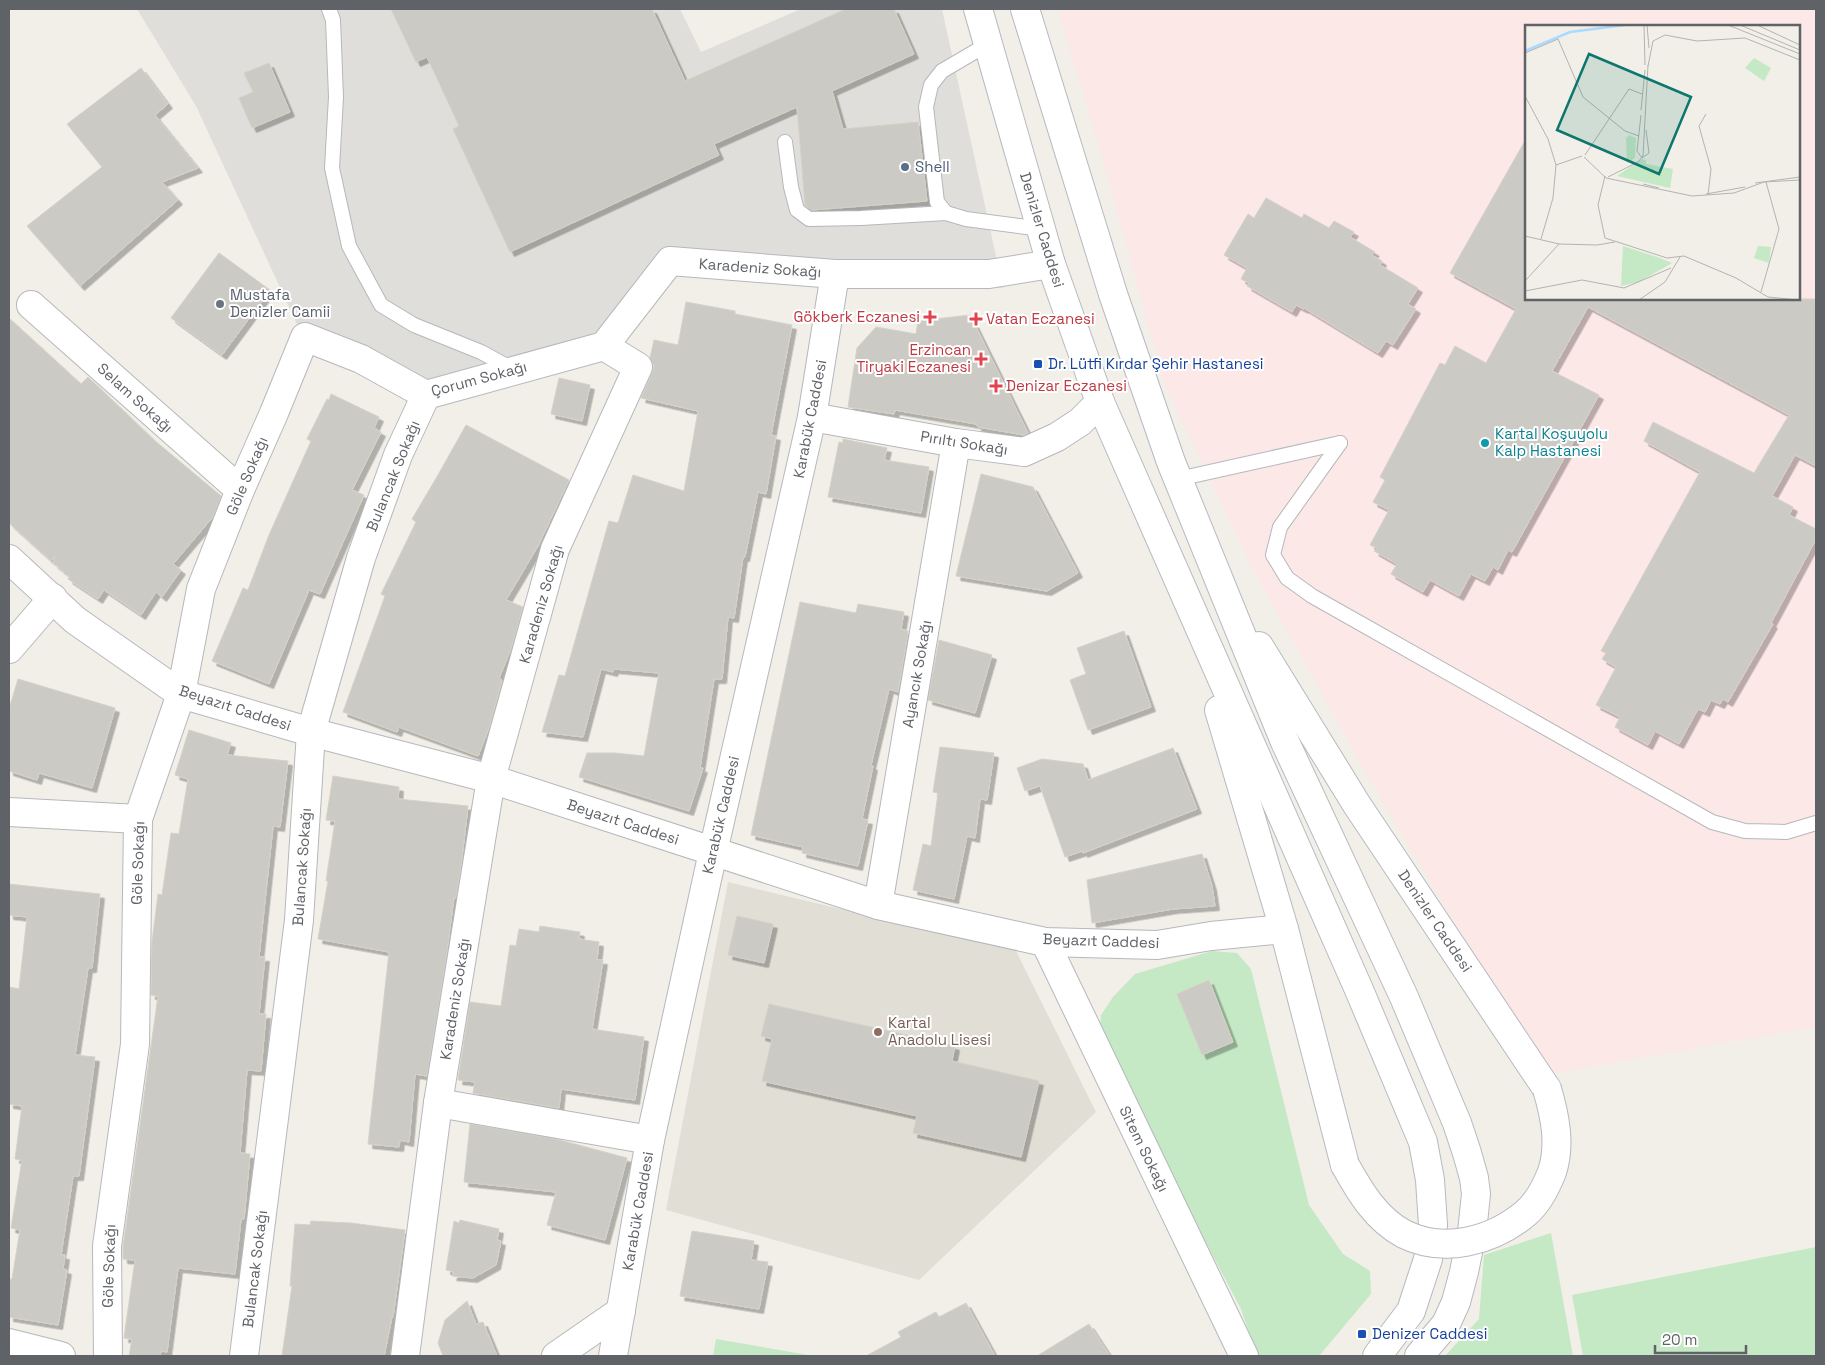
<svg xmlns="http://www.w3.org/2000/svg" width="1825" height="1365" font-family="'Space Grotesk',sans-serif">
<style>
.industrial{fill:#e0deda}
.education{fill:#e1ded6}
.medical{fill:#fce8e6;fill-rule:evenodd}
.green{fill:#c5e8c5}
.building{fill:#cccac5;stroke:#d6d1c6;filter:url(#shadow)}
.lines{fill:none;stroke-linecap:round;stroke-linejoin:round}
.service-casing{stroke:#b5b8bc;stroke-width:16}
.minor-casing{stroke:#b5b8bc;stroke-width:30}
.tertiary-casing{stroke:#b5b8bc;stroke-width:30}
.secondary-casing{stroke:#b6babf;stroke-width:30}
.service{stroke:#fff;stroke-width:14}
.minor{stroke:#fff;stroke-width:28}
.tertiary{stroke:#fff;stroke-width:28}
.secondary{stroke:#fff;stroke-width:28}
.secondary-bridge-casing{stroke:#b6babf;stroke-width:30;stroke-linecap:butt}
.secondary-bridge{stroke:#fff;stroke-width:28}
.service-dot{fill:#5c6f8a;stroke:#fff;stroke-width:2}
.worship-dot{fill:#6b7280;stroke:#fff;stroke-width:2}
.health-dot{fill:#e0444e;stroke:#fff;stroke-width:2}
.transit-dot{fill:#1a4fb4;stroke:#fff;stroke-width:2}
.culture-dot{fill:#0f9aa8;stroke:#fff;stroke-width:2}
.education-dot{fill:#8d6e63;stroke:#fff;stroke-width:2}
.labels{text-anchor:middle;stroke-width:4;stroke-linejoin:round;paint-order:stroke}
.service-label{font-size:15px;fill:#4e5e75;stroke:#fff;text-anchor:start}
.street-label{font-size:15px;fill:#5f6368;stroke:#fff}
.worship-label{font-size:15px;fill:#5b616d;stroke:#fff;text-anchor:start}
.health-label{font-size:15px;fill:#be3a42;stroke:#fff;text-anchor:end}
.transit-label{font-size:15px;fill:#164399;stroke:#fff;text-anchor:start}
.culture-label{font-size:15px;fill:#0d838f;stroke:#fff;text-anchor:start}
.education-label{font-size:15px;fill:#785e54;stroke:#fff;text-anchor:start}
.inset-river{fill:none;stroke:#aadaff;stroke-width:2.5}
.inset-road{fill:none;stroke:#b3b3b1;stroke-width:1}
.view{fill:#0f766e;fill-opacity:0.15;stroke:#0f766e;stroke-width:2.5}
.inset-edge{fill:none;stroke:#5f6368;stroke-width:2.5}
</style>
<defs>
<filter id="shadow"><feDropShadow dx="4.5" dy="4.5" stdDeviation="0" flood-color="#0004"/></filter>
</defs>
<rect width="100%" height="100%" fill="#f1efe8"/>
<path class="industrial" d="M137,9H680L701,52L801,9H942L1003,288L668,271L603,356L429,403L308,348L196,106Z"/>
<path class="education" d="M728,882L1016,951L1096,1112L919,1280L666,1210Z"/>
<path class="medical" d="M1058,9H1816V1027L1544,1075L1365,771L1251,566L1165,385L1104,165ZM1526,26H1799V299H1526Z"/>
<g class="green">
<path d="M1212,951L1237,953L1251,969L1309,1205L1343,1254L1370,1271L1371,1294L1319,1356H1257L1241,1309L1099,1040L1101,1015L1113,997L1135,974Z"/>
<path d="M1551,1233L1573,1356H1445L1479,1319L1484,1255Z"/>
<path d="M1816,1247V1356H1583L1572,1295Z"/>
<path d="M716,1339L814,1356H713Z"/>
</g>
<g class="building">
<path d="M391,9H652L685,81L846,9H894L914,54L832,91L843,129L918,122L927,201L812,210L805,205L797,107L714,144L719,155L510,252L453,129L459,126L427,57L416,62Z"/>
<path d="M269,63L290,112L252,128L239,98L253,92L244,73Z"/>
<path d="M141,68L168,104L155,115L198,168L162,182L178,200L80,286L27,226L102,167L67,124Z"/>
<path d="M1526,139V299H1816V466L1795,455L1772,496L1793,507L1789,515L1816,529V539L1771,623L1773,624L1728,702L1723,699L1720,704L1711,700L1705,712L1698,709L1679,744L1655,731L1648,745L1615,727L1620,717L1596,705L1616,667L1602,659L1606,653L1601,651L1700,472L1644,441L1653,422L1754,473L1789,415L1588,307L1552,371L1599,395L1512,552L1508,550L1498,570L1493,567L1485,581L1471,574L1459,596L1430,580L1423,592L1391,574L1397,564L1374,551L1377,548L1370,545L1389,510L1373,502L1385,480L1380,477L1440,363L1445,365L1455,346L1486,363L1516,309L1450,273Z"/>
<path d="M1266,198L1302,218L1304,214L1329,228L1334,221L1354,232L1350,237L1375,252L1372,255L1382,261L1380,265L1418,288L1408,304L1416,309L1393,345L1386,341L1378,353L1304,308V309L1296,305L1292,312L1247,286L1249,283L1241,279L1247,268L1224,255L1248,214L1254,218Z"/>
<path d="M219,253L270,290L222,355L171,318Z"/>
<path d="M686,302L735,311V314L792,325L771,435L776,436L766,494L758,492L745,557H743L734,618L728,617L722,679H714L700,768H703L689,811L579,777L587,753H615L644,756L659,673L614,669L613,672L601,669L583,737L542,732L559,675L565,676L609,521L618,523L633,475L684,491L698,411L641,398L652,373L654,366L650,358L654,340L678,345Z"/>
<path d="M970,315L1028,433L1024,435L978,427L976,424L895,410L894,414L848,407L857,348L876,327L916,334L918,321Z"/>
<path d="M9,318L81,384L88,377L154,440L221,496L212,518L173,564L181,570L162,597L156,592L141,615L104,590L98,599L68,579L70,577L53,563L55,555L51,561L9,523Z"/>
<path d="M559,378L590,385L582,421L551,414Z"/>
<path d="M331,394L379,417L374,428L381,432L352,490L364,495L320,594L309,590L269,684L212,661L243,588L248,590L269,535L311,441L307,439L327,399L329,400Z"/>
<path d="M466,425L569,480L538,546L506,600L523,607L511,649L499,678L502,680L489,728L478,756L399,727L397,732L343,712L385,596L381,594L416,522L412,519L438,475Z"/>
<path d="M843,439L887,448L884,460L929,467L921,513L828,497L839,442L843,443Z"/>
<path d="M981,474L1033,487L1078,573L1047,591L956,576Z"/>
<path d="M800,602L856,613L858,604L904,612L901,629L908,631L898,692L889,689L871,765L873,766L862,819L868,820L858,866L802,853L803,847L751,835Z"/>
<path d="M1124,631L1151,707L1088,730L1070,680L1086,674L1077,648Z"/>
<path d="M939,640L992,655L975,713L928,700Z"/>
<path d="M18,679L115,708L92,788L39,773L37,780L9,771V709Z"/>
<path d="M189,730L231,743L227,755L288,761L280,827L273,826L259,957H265L259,1014H266L261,1071L247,1070L240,1153L250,1154L244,1219H241L235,1274L178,1268L167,1352L161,1351L160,1356H129L132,1339L124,1338L135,1260L123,1259V1247L158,996L151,995L152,942L158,894L162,895L171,833L179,834L188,779L175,775Z"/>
<path d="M940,747L994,753L987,800L980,799L975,838L967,836L954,899L913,890L923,844L931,846L938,793L933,792Z"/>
<path d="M1173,748L1197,809L1083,853V851L1065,857L1040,786L1025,791L1017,768L1042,759L1083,764L1088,780Z"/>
<path d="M333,776L399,787L398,799L468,806L461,866L456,898L454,897L446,958L427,1076L415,1074L409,1142L400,1140L399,1147L368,1144L389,952L318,939L328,881H326L335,821L326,820Z"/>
<path d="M1202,854L1212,886L1215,906L1173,909L1092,923L1087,880Z"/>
<path d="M9,884L100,894L92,968H88L75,1055L95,1057L79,1176H73L61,1255H65L63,1269L67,1270L58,1325L9,1317V1279H12L20,1230L11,1228L22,1160L15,1159L22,1106L9,1104V987L19,989L27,917L9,915Z"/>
<path d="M737,916L773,924L764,963L728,955Z"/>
<path d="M540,926L580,932L579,939L599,942L597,960H603L592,1029L644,1037L635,1100L561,1089L559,1108L473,1093L475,1082L458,1080L470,1002L501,1006L510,945L516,946L519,929L539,932Z"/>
<path d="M1209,980L1233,1042L1202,1055L1177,994Z"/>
<path d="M769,1004L955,1046L952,1061L1039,1081L1021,1157L913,1133L917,1116L762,1081L772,1039L761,1036Z"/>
<path d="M470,1124L556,1139L627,1158L605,1240L547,1225L556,1192L464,1182Z"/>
<path d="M460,1220L499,1229L497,1240L501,1241L496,1265L473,1278L452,1276L454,1272L446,1270L454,1221L459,1223Z"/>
<path d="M311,1221L351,1223L405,1230L393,1317H392L384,1356H282L292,1286H290L295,1224L310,1225Z"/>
<path d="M692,1231L754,1241L751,1260L768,1262L759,1309L680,1296Z"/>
<path d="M467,1301L476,1324L483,1322L497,1356H443L438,1343L445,1320Z"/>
<path d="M966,1303L995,1356H866L901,1337L898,1332L936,1312L939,1317Z"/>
<path d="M1089,1324L1110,1356H1037Z"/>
</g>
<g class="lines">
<defs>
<g id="service">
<path d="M329,9L333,20L336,97L332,168L349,246L381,305L414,325L481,352L514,370"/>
<path d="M988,44L942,71L931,85L926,107L937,202L946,213L966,219L1041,229"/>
<path d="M785,142L791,187L797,210L809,219L861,218L946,213"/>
<path d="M1340,443L1280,527L1273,555L1287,578L1312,596L1712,822L1745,831L1786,832L1816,823"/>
<path d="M1178,479L1340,443"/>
</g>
<g id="minor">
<path d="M31,305L240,490"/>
<path d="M812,417L956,443L1024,452L1057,437L1080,422L1100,402"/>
<path d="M9,649L53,598"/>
<path d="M9,812L138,819"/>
<path d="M878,905L956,443"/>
<path d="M1045,942L1244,1356"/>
<path d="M438,1103L650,1140"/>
<path d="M9,1343L61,1356"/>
<path d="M108,1356L107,1246L135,1044L138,819L181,694L201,589L240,490L274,413L305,337L361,359L426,395L604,346"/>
<path d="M244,1356L299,920L311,732L361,558L398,455L426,395"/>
<path d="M405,1356L438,1103L491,779L555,549L638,367L604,346L670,261L835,274"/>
<path d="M556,1356L621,1311"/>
</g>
<g id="tertiary">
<path d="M9,559L75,620L181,694L311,732L491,779L878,905L1045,942L1157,945L1211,936L1284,929"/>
<path d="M613,1356L650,1140L713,852L812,417L835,274H989L1051,264"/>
</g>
<g id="secondary">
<path d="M978,9L1051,264L1100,402L1360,992L1423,1142L1430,1180L1433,1225L1428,1259L1411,1311L1377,1356"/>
<path d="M1025,9L1113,294L1171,462L1285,742L1404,997L1457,1123L1467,1153L1474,1178L1476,1194L1472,1232L1464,1272L1456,1302L1446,1324L1419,1356"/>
<path d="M1259,646L1357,805L1547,1089"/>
<path d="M1219,710L1284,929L1345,1165"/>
</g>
</defs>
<use href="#service" class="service-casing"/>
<use href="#minor" class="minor-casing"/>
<use href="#tertiary" class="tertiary-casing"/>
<use href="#secondary" class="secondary-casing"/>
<use href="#service" class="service"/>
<use href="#minor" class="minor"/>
<use href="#tertiary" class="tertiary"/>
<use href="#secondary" class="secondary"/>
<defs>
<path id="secondary-bridge" d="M1345,1165C1360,1192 1376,1219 1404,1234C1444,1254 1493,1241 1526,1213C1538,1203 1546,1187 1552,1172C1561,1145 1555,1116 1547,1089"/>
</defs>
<use href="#secondary-bridge" class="secondary-bridge-casing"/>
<use href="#secondary-bridge" class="secondary-bridge"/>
</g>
<circle class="service-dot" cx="905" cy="167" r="5"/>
<circle class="worship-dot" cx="220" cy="304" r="5"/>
<g class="health-dot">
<path d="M927.5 309.5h5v5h5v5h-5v5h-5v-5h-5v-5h5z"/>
<path d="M973.5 311.5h5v5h5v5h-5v5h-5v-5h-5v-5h5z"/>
<path d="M978.5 351.5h5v5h5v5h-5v5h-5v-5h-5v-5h5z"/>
<path d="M993.5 378.5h5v5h5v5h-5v5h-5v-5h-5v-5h5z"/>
</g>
<g class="transit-dot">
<rect x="1033" y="359" width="10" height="10" rx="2.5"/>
<rect x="1357" y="1329" width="10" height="10" rx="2.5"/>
</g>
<circle class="culture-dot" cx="1485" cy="443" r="5"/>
<circle class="education-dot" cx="878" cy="1032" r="5"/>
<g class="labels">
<g class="service-label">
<text x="915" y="172">Shell</text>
</g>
<g class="street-label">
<text transform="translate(1042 230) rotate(73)" y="5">Denizler Caddesi</text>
<text transform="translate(760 268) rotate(4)" y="5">Karadeniz Sokağı</text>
<text transform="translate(479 379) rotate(-15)" y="5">Çorum Sokağı</text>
<text transform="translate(135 398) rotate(42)" y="5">Selam Sokağı</text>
<text transform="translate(810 419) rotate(-79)" y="5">Karabük Caddesi</text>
<text transform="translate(964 443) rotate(9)" y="5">Pırıltı Sokağı</text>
<text transform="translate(247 476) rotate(-67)" y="5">Göle Sokağı</text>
<text transform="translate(393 476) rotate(-68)" y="5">Bulancak Sokağı</text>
<text transform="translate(541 604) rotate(-74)" y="5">Karadeniz Sokağı</text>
<text transform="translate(917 674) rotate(-80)" y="5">Ayancık Sokağı</text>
<text transform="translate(235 708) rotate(18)" y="5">Beyazıt Caddesi</text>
<text transform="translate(721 815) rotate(-77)" y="5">Karabük Caddesi</text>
<text transform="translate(623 822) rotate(18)" y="5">Beyazıt Caddesi</text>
<text transform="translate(138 863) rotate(-88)" y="5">Göle Sokağı</text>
<text transform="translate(302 867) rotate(-86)" y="5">Bulancak Sokağı</text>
<text transform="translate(1435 921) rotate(56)" y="5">Denizler Caddesi</text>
<text transform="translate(1101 941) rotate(2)" y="5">Beyazıt Caddesi</text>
<text transform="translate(455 999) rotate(-81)" y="5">Karadeniz Sokağı</text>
<text transform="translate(1144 1149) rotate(64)" y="5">Sitem Sokağı</text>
<text transform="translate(638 1211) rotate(-80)" y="5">Karabük Caddesi</text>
<text transform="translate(109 1266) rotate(-88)" y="5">Göle Sokağı</text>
<text transform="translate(255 1269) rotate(-83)" y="5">Bulancak Sokağı</text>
</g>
<g class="worship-label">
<text x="230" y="300">Mustafa<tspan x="230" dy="17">Denizler Camii</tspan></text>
</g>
<g class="health-label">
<text x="920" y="322">Gökberk Eczanesi</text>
<text x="986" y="324" text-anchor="start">Vatan Eczanesi</text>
<text x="971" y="355">Erzincan<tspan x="971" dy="17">Tiryaki Eczanesi</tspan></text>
<text x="1006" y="391" text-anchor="start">Denizar Eczanesi</text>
</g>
<g class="transit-label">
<text x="1048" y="369">Dr. Lütfi Kırdar Şehir Hastanesi</text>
<text x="1372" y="1339">Denizer Caddesi</text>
</g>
<g class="culture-label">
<text x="1495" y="439">Kartal Koşuyolu<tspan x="1495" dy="17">Kalp Hastanesi</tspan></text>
</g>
<g class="education-label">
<text x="888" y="1028">Kartal<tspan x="888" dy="17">Anadolu Lisesi</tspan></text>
</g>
</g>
<g transform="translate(1525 25)">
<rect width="275" height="275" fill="#f1efe8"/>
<path d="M229,33L246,43L239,56L220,43ZM104,110L111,113L110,133L102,138L101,113ZM117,134L121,135V139L148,144L145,163L92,151ZM98,221L132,232L147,238L114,257L96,261ZM233,221L246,222L244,238L229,233Z" fill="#c5e8c5"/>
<path class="inset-river" d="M0,26L45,7L100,0"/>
<path class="inset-road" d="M119,0L120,40M122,0L124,23M203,0L275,29M215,0L275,25M232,0L275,20M0,28L33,14L58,72L100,106L114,111M123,41L128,16L140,10L172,16L220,13L275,35M0,71L23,114L31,140L28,173L16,214M116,85L120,45M181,89L174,101L186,144L183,170M116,90L112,126L117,133L124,128L121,105M60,130L104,64L117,69M59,132L81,153L167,171L209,168L239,157L275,155M31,140L57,131M80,151L73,180L80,213M83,152L113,137L118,131L123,40M230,158L275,152M118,159L134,163M181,169L220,162M0,211L34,219L72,220L90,217M80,213L142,233L159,231L211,253L243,272L273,275M0,256L34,219M0,266L57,255L99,263L146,243M236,267L254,204L241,157M114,275L140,257L155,232"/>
<path class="view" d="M64,29L166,72L134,149L32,105Z"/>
<rect width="275" height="275" class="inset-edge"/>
</g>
<rect width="1825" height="1365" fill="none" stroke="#5f6368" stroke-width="20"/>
<path d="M1655 1345v8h91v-8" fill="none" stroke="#5f6368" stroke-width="2.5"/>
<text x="1662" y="1345" font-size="15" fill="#5f6368" stroke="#ffffff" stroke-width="4" paint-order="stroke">20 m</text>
</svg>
